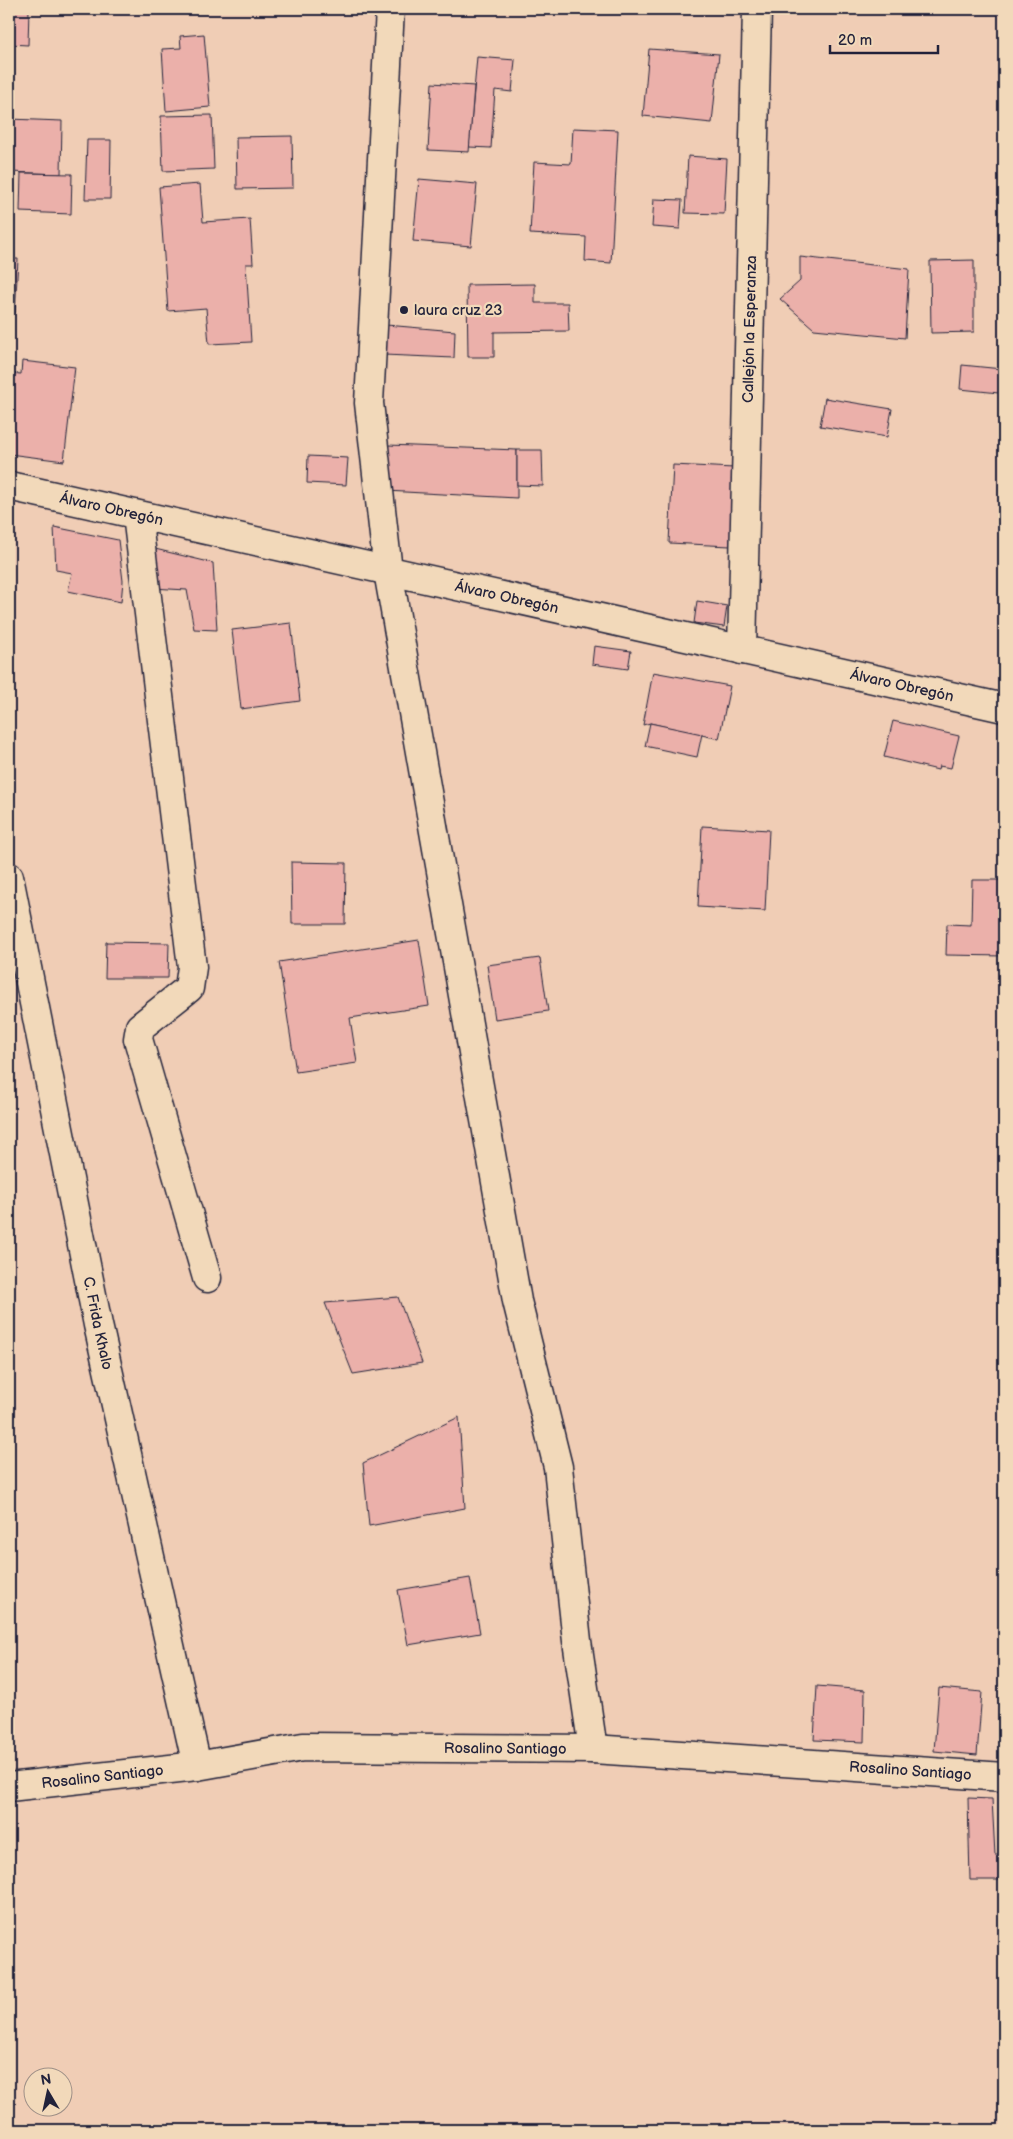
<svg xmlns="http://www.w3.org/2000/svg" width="1013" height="2139" font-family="'Balsamiq Sans',sans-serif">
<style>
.building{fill:#ebb0aa;stroke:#22223b}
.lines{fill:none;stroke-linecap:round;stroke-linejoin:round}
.minor-casing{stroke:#22223b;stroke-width:31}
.tertiary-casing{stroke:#22223b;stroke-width:31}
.minor{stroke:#f2d9ba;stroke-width:28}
.tertiary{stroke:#f2d9ba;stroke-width:28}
.poi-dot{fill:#22223b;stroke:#f2d9ba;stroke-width:2}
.labels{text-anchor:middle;stroke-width:4.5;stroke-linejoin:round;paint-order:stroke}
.poi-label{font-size:15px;fill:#22223b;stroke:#f2d9ba;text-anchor:start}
.street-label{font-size:15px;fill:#22223b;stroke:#f2d9ba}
</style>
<rect width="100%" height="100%" fill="#f0cdb5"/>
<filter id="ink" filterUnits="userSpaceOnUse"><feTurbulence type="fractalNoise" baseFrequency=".02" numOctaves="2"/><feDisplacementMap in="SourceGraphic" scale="10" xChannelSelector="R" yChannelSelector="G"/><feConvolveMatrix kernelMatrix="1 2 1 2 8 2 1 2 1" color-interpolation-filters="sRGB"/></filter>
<g filter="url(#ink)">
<g class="building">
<path d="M9,9H29L28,45L9,44Z"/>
<path d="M204,34L210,107L166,111L162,49L181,48L180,36Z"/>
<path d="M649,49L719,54L712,123L643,116Z"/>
<path d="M477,57L515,60L512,92L495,90L491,148L469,147Z"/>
<path d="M432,83L474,86L469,152L428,150Z"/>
<path d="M212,115L214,169L163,171L161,116Z"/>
<path d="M9,119L62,121L61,174L9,172Z"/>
<path d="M573,128L618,130L611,263L585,261L586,237L530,234L534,162L571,164Z"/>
<path d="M292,136L293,188L237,189L236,137Z"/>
<path d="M87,140H111L110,199H85Z"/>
<path d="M688,156L727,159L724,214L685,213Z"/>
<path d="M21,173L72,174L71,214L20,212Z"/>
<path d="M419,179L477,184L471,246L413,241Z"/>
<path d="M200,184L203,222L250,219L253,264H246L251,342L209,344L206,308L168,311L159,187Z"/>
<path d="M654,199L682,200L680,229L652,227Z"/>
<path d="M800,257L909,269L905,338L814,329L780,299L800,281Z"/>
<path d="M9,259H18L15,313H9Z"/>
<path d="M974,260V332L931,333L930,261Z"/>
<path d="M535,284V303H568L569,331L494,332V357H468L467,285Z"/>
<path d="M386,325L455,331L454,358L384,355Z"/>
<path d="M22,361L75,367L64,461L9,454V373L21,374Z"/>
<path d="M962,365L1002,369L999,393L960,389Z"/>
<path d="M825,398L892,409L887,437L820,426Z"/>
<path d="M388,445L517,450V498L386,491Z"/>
<path d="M517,450H542L543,486L517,485Z"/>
<path d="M308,456L348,458L346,485L307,483Z"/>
<path d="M673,465L734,468L730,546L669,543Z"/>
<path d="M54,527L118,540L123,581L121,602L68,591L72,573L56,570Z"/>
<path d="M151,548L213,563L217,630L194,629L187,590L152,588Z"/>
<path d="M697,601L727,606L724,627L694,623Z"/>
<path d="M291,623L300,701L241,709L232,630Z"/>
<path d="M594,646L631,651L628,669L592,664Z"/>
<path d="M653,672L730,686L719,739L650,723L643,725Z"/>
<path d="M893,721L959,736L951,768L939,766L938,770L884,757Z"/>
<path d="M650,723L702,734L697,757L645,746Z"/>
<path d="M702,826L769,830L765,911L698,907Z"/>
<path d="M291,862L346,863L345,924H292Z"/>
<path d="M972,880H1004V956L946,955L947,924L971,925Z"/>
<path d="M419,940L429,1006L350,1018L357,1063L296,1072L279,962Z"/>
<path d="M106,942L169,943L168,978H105Z"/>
<path d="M540,958L548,1011L495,1019L487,965Z"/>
<path d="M398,1297L422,1363L353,1374L325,1303Z"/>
<path d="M459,1417L465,1508L369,1526L363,1463Z"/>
<path d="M470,1578L480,1633L408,1645L398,1590Z"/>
<path d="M817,1686L865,1690L864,1742L814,1740Z"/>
<path d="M939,1688L982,1692L977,1755L934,1751Z"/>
<path d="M968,1798L992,1799L995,1855H1004V1880H970Z"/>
</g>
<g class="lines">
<defs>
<g id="minor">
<path d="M390,9L369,403L388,571L517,1301L558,1467L577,1641L593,1749"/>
<path d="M137,515L192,967L189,988L140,1027L138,1039L207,1278"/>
<path id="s1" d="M742,650L757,9"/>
<path id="s2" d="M9,877L98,1325L197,1766"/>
<path id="s3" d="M9,1787L197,1766L303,1747L593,1749L1004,1777"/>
</g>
<g id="tertiary">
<path id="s4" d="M9,486L1004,708"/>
</g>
</defs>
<use href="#minor" class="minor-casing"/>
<use href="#tertiary" class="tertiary-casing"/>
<use href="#minor" class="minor"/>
<use href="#tertiary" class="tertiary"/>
</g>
</g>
<circle class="poi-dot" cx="404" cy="310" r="5"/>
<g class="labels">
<g class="poi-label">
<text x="414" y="315">laura cruz 23</text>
</g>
<g class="street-label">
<text dy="5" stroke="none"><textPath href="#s1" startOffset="321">Callejón la Esperanza</textPath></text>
<text dy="5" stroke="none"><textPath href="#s4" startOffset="105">Álvaro Obregón</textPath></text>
<text dy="5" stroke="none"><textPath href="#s4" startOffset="510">Álvaro Obregón</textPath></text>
<text dy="5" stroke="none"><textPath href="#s4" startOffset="915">Álvaro Obregón</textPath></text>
<text dy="5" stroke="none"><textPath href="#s2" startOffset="455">C. Frida Khalo</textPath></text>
<text dy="5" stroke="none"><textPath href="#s3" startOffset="499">Rosalino Santiago</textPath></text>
<text dy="5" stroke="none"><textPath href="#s3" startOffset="905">Rosalino Santiago</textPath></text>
<text dy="5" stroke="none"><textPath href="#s3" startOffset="94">Rosalino Santiago</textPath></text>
</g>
</g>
<rect width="1013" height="2139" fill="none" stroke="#f2d9ba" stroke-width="30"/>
<rect x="15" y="15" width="983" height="2109" fill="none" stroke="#22223b" stroke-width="2" filter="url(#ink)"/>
<g transform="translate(48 2092) rotate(351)"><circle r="24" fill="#f2d9ba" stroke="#9f9087"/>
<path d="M0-4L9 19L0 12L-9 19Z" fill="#22223b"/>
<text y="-8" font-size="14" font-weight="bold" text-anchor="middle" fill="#22223b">N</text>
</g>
<path d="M830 45v8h108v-8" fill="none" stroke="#22223b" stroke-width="2.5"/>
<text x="838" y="45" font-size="15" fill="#22223b" stroke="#f2d9ba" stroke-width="4" paint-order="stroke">20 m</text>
</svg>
